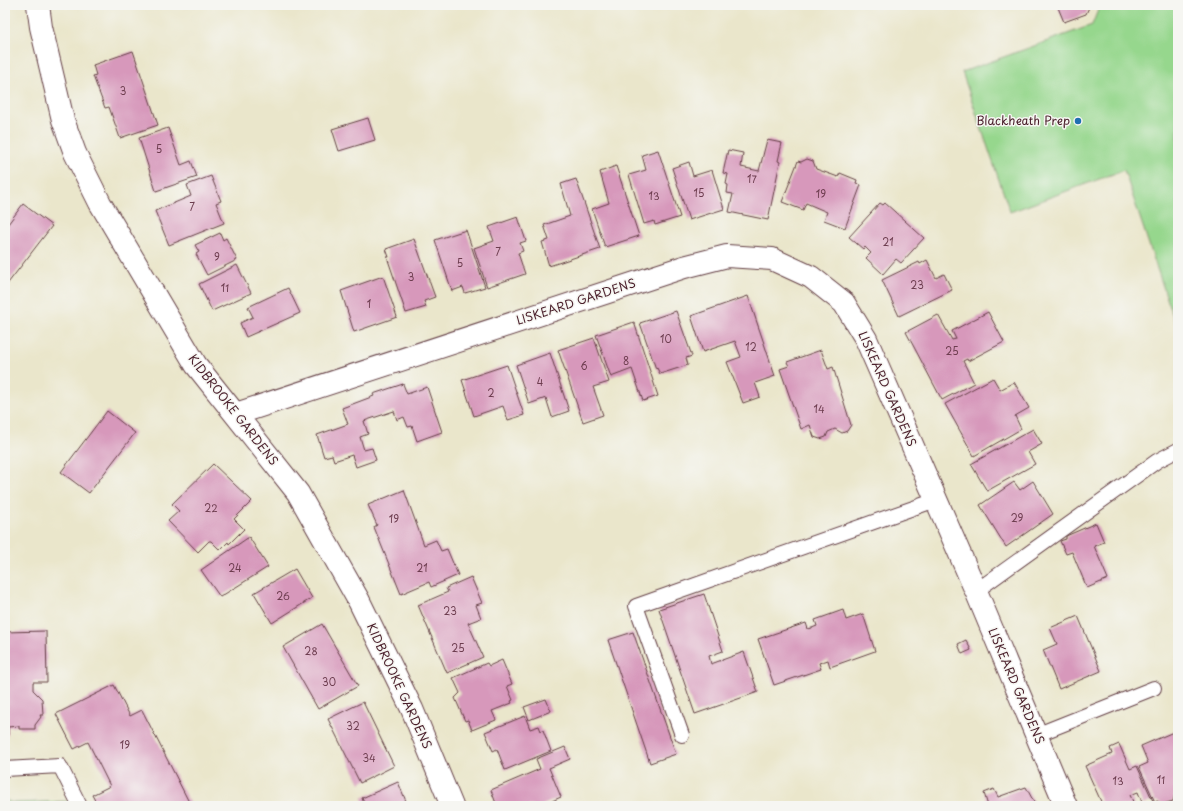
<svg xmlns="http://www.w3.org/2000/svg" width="1183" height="811" font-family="'Playpen Sans',sans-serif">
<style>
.green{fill:#96d78d;stroke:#707b5c}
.building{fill:#d798bb}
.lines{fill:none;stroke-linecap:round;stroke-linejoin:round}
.service-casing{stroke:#623d43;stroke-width:16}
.minor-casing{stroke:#623d43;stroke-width:24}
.service{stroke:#fff;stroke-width:14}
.minor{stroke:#fff;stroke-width:22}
.poi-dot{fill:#1f6fb2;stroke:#f6f6f2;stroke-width:1.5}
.labels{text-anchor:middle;stroke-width:3;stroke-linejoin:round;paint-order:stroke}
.number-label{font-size:10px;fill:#6d3d4f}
.poi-label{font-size:12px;fill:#4a1f2b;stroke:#f6f6f2;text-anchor:end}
.street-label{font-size:12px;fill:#4a1f2b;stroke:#f6f6f2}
</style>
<rect width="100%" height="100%" fill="#f6f6f2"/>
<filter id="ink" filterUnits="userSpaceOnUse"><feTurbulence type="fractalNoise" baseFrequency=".025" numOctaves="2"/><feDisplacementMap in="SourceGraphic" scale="8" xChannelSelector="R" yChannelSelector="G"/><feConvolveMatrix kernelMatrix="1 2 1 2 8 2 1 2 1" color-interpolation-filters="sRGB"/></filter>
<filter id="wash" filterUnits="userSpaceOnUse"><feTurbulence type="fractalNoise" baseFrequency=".012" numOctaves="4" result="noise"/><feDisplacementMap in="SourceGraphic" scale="16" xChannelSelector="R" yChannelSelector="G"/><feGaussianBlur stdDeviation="0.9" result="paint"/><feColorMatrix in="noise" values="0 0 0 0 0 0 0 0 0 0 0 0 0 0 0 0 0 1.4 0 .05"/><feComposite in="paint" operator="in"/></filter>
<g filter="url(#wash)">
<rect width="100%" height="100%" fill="#eae6cb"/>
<g class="green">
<path d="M1100,5H1178V331L1124,170L1010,212L962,72L1092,25Z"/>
<path d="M5,800L13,803L71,801L73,806H5Z"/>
</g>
<g id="blocks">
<g class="building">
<path d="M1057,5H1090L1086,14L1064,22Z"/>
<path d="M133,51L158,125L120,138L109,107L105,108L93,76L96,75L93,65Z"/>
<path d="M368,118L375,140L339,151L332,129Z"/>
<path d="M168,128L181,165L191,161L197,177L156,191L139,138Z"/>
<path d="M767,140L782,143L778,161L780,162L768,220L729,212L733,194L727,193L728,185L726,184L728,174L723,173L728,150L743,153L741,167L759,171Z"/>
<path d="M658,150L680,217L655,225L654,221L644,224L629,175L646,170L642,155Z"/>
<path d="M807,159L813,161L816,169L838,177L840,173L857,180L856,183L861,185L845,228L824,220L827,212L806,203L803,210L782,202L798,161L801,162Z"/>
<path d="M689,162L693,176L712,170L724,209L689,220L672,168Z"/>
<path d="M616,166L639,236L605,247L592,209L609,203L600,172Z"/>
<path d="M211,176L221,201L216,203L224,223L169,245L155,211L191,196L187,185Z"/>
<path d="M576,179L600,249L549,266L542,242L549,240L544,225L570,216L561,184Z"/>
<path d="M880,203L883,205L885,203L924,238L901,263L896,259L883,274L866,258L871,253L865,247L863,249L849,237Z"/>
<path d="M23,204L52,226L5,287V228Z"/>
<path d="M518,217L526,241L520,243L523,251L518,253L525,274L487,287L474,248L494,241L489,227Z"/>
<path d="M466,230L485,287L465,293L463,287L452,291L435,240Z"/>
<path d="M220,233L223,240L226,238L237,260L207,275L196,254L199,252L195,245Z"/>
<path d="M414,239L435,297L424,301L426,307L406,313L387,257H389L386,249Z"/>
<path d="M927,260L936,278L944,274L952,290L899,316L882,280L919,262L920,264Z"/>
<path d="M237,265L251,293L212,311L199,284Z"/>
<path d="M383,276L397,317L354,332L341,291Z"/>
<path d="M288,288L300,313L246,337L240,323L253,317L248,307Z"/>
<path d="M748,296L775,376L755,383L760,397L743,403L727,362L741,357L735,341L703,352L691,316Z"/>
<path d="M676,311L692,356L686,358L688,365L660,374L657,368L656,369L640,323Z"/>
<path d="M988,312L1004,342L968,361L967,359L963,361L974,383L942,400L906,332L938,315L952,340L956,339L952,331Z"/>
<path d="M634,322L658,396L643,401L632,369L611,377L596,335Z"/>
<path d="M594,338L609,382L593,387L603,415L583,422L558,350Z"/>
<path d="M821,350L828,369L833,367L851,425L847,431L842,433L835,429L828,432L826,437L820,439L814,437L810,425L801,429L780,369L789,366L787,362Z"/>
<path d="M550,353L569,411L552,417L546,398L529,404L516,365Z"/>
<path d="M507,365L524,415L508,420L503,406L474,416L462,380Z"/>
<path d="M993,378L1000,390L1014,382L1029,408L1015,416L1021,429L974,456L945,404Z"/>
<path d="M403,384L407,394L427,387L442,432L417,441L412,426L408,427L404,417L397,420L394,411L364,421L368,434L360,437L364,450L372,448L376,460L356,467L352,455L334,461L332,455L324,457L317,435L348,424L342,408L374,396L373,394Z"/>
<path d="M107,411L135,433L89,493L61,472Z"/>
<path d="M1033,429L1042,444L1028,452L1035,464L987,491L971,464Z"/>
<path d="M213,464L252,501L234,519L244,529L229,544L228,542L220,550L211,541H209L198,552L168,521L179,511L172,504Z"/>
<path d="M1033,481L1053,514L1006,547L980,505L1014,482L1020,490Z"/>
<path d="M404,490L424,545L436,540L441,551L447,549L458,575L431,587L429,582L401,594L374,527L377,525L368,505Z"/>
<path d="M1096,523L1104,542L1094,546L1108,579L1087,588L1072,552L1066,554L1060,541L1066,539V536Z"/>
<path d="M249,537L268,567L220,597L201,570Z"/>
<path d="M295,569L312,598L272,623L254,593Z"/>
<path d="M471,577L482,603L476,605L481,618L468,623L483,657L447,673L418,605L448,592L446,588Z"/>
<path d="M704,594L723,651L709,656L711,664L744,652L758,692L695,714L659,609Z"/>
<path d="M843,610L846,620L863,614L875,651L830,667L828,660L819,663L821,669L774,685L758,639L806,623L808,629L812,628L817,626L815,620Z"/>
<path d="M1078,616L1101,671L1059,689L1043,650L1057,644L1050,628Z"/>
<path d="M322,624L358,686L318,709L283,647Z"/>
<path d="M46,631L47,682H33V690L42,699L43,715H40L41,717L35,725V729H19V726L8,727V735L5,736V632Z"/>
<path d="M633,632L676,754L650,763L608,640Z"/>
<path d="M966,640L971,650L962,654L958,644Z"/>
<path d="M502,660L512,684L507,686L513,700L511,701L512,703L492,711L496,720L472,730L468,720L465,721L455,698L460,693L453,678L487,663L489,666Z"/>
<path d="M114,685L130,716L142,710L191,806H98L92,795L110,786L88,742L74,749L56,714Z"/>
<path d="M546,699L551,711L529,720L524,707Z"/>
<path d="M363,702L394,766L360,783L328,719Z"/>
<path d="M525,716L530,729L539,726L541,731L543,730L551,751L505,770L497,749L493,751L485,732Z"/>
<path d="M1178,730V793L1175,794L1173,801L1163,804L1157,801L1155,802L1139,767L1148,763L1141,746Z"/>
<path d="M1119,744L1130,769L1137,766L1153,801L1143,805L1138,792L1130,795L1135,806H1103L1085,766L1112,754L1110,748Z"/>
<path d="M565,747L570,759L549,768L561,797L543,805V806H497L491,790L540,769L536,759Z"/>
<path d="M398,782L408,806H365L362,798Z"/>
<path d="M1026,787L1036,806H988L984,793L994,789L998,797Z"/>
</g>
</g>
</g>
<g filter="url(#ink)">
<use href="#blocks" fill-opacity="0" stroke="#623d43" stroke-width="1"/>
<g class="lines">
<defs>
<g id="service">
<path d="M976,591L1157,461L1178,450"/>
<path d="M682,735L636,606L936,500"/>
<path d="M1036,735L1154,688"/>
<path d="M5,769L60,766L80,806"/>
</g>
<g id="minor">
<path d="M38,5L41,27L63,120L75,153L100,203L196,365L298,493L359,601L412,709L452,806"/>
<path d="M236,414L684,267L727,256L772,259L811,277L844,303L866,339L976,591L1066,806"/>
</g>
</defs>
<use href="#service" class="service-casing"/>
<use href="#minor" class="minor-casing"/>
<use href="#service" class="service"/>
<use href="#minor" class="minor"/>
</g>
</g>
<circle class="poi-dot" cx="1078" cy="121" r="4"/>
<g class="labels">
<g class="number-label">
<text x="123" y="95">3</text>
<text x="159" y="153">5</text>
<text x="752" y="183">17</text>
<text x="699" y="197">15</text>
<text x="821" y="198">19</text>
<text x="654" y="200">13</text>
<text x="192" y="211">7</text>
<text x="888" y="246">21</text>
<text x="498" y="256">7</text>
<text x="217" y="261">9</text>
<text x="460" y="267">5</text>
<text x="411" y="281">3</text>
<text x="917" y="289">23</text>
<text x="225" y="292">11</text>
<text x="369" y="308">1</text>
<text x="666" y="343">10</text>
<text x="751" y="351">12</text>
<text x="952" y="355">25</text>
<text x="626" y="365">8</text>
<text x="584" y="370">6</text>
<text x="540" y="386">4</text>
<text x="491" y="397">2</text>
<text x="819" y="413">14</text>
<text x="211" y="512">22</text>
<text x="1017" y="522">29</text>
<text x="394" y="523">19</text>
<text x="235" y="572">24</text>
<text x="422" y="572">21</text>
<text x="283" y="600">26</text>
<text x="450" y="615">23</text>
<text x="458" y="652">25</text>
<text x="311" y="655">28</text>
<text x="329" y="686">30</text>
<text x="353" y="730">32</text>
<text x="125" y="749">19</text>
<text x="369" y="762">34</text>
<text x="1161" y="784">11</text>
<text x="1118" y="785">13</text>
</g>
<g class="poi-label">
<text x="1070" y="125">Blackheath Prep</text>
</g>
<g class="street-label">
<text transform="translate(576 302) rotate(-18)" y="4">LISKEARD GARDENS</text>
<text transform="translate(887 389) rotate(66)" y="4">LISKEARD GARDENS</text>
<text transform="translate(233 410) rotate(52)" y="4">KIDBROOKE GARDENS</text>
<text transform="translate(399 686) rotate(65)" y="4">KIDBROOKE GARDENS</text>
<text transform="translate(1016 686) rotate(67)" y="4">LISKEARD GARDENS</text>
</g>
</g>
<rect width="1183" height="811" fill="none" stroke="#f6f6f2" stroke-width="20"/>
</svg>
